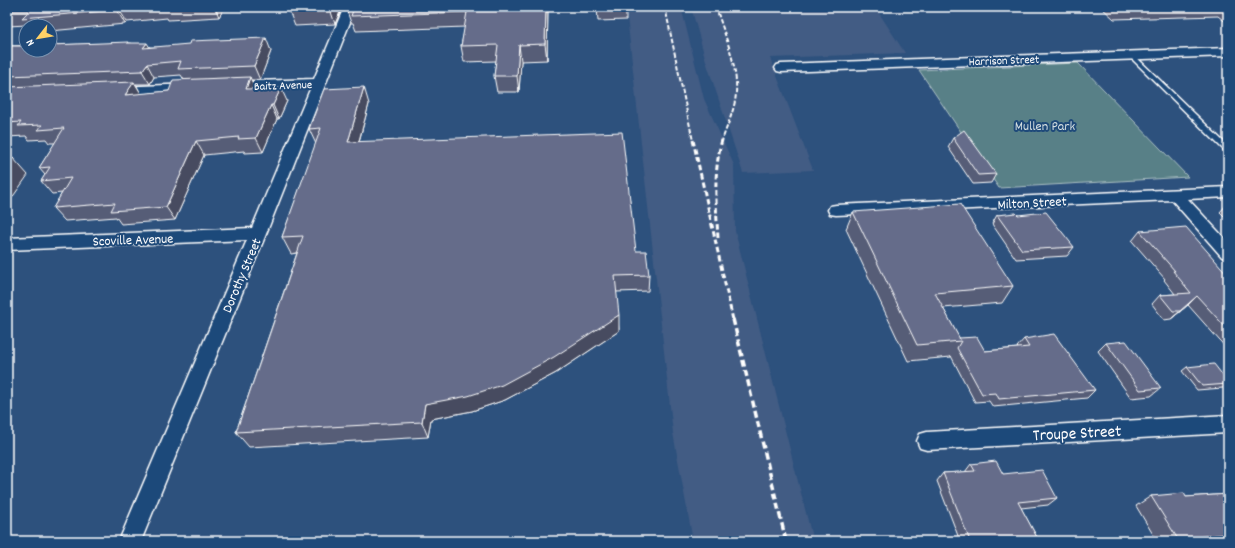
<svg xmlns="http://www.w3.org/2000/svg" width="1235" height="548" font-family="Dekko,sans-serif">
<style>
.built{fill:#425c84}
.green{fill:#588087;stroke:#acc0c3}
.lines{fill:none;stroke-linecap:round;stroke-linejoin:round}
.service-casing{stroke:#fff;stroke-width:3}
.minor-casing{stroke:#fff;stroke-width:3}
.service{fill:#1f4a7a;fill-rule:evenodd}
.minor{fill:#1f4a7a;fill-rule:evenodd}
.rail-far2{stroke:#fff;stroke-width:2;stroke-dasharray:4.5 2;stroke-linecap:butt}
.rail-far1{stroke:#fff;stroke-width:3;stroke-dasharray:5.5 3;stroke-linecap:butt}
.rail{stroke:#fff;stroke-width:3.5;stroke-dasharray:7 3.5;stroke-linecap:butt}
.wall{fill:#575d77;stroke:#fff;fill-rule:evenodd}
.shaded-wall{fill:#474c61;stroke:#fff}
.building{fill:#656c8a;stroke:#fff}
.labels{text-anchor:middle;stroke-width:4;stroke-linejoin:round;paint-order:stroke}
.far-street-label{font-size:12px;fill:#fff;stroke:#1f4a7a}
.park-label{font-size:14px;fill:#d5dfe1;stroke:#1f4a7a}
.street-label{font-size:14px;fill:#fff;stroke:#1f4a7a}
.near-street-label{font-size:17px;fill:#fff;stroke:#1f4a7a}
</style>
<rect width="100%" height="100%" fill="#2d517d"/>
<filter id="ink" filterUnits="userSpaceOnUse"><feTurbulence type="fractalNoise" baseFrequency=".025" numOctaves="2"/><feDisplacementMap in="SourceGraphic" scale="8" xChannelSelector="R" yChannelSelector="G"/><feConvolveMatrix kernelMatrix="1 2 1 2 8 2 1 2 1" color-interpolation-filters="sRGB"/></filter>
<g filter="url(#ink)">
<g class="built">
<path d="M626,7H681L704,99L734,165L735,231L813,541H693L673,433Z"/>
<path d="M691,7H875L905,53L770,58L813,170L743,173L706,61Z"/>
</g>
<path class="green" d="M1078,63L1188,177L999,188L919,70Z"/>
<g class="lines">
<defs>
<path id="service" d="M1131,53L1133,54L1228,146V152H1226L1129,56V54Z"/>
<g id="minor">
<path d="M344,7H356L266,234L141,541H119L247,240L7,250V238L252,228L311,87L231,90L226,89L225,86L226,83L231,82L314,79Z"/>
<path d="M1228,48V56L781,72L777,71L775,68L777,65L781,64Z"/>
<path d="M193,84L198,85L199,88L198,91L115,95L110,94L108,91L110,88L115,87Z"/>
<path d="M1228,187V197L1188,199L1228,242V259L1222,257L1172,200L836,215L830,214L828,210L830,206L836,205Z"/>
<path d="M1228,415V433L927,450L920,448L917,441L920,434L927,432Z"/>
</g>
</defs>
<use href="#service" class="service-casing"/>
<use href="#minor" class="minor-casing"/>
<use href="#service" class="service"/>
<use href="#minor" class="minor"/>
<g class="rail-far2">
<path d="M665,7L693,141"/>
<path d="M716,7C724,34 738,65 736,93C735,110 727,125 722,141"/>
</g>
<g class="rail-far1">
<path d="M693,140L733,320"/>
<path d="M718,238C716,205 713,171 722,140"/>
</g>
<path class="rail" d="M733,319L786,541"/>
</g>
<g class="wall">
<path d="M7,7H225L219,17L168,20L167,18L127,22L125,24L50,31V26H27V25L8,26L7,25Z"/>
<path d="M291,7H342L335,24L295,26L289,11Z"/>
<path d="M347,7H548L547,60L521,61L519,92H497L494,76L496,61L464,62L461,46L465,27L356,31L353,23H351L346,8Z"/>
<path d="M597,7H626V20L598,21Z"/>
<path d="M1101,7H1228V24L1218,16L1114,19Z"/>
<path d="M130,43L150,47L271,51L260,80H251L255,89L287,101L279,119H277L263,152L245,153L244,151L204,155L175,220L121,224L116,217L65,221L53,208L62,193L52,194L41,181L45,175L39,168L55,143H49L46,139L29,140L26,136L7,137V46ZM181,75L184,80L169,91L141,94L136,84H150L154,77Z"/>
<path d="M369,104L359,142L636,251L649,275L648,291L616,292L619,331L556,373L505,400L472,411L431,419L428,437L249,447L236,432L297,253L291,254L282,237L316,144L309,129Z"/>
<path d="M953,138L996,174L991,183L973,184L948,147Z"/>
<path d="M1228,203V220L1220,212Z"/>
<path d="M853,212L1013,286L1002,303L943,308L959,338L985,351L1018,348L1017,347L1024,339L1095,390L1087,398L993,407L989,401L975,402L951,356V357L908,361L846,229Z"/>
<path d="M997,215H1018L1074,247L1067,256L1016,259L992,224Z"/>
<path d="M1140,231L1228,275V350L1188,305L1171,319L1164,320L1152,304L1160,295L1175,294L1164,280L1165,279L1132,241Z"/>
<path d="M1106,343L1161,388L1151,396L1131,398L1098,351Z"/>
<path d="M1187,367L1228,382V384L1223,388L1197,390L1182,371Z"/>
<path d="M971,464L1003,474L1057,498L1048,505L1021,508L1039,541H960L937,481L943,473L965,472Z"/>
<path d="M1228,494V541H1157L1136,506L1151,496L1186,497Z"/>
</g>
<g class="shaded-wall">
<path d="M215,7H225L219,17Z"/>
<path d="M331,7H342L335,24L330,9Z"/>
<path d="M546,7H548L547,60L545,44Z"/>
<path d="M118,8L127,22L125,24L117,10Z"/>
<path d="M266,38L271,51L260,80L254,66Z"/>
<path d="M147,43L155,56L143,48Z"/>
<path d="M519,45L521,61L519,92L517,76Z"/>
<path d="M147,64L154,77L150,84L142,71Z"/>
<path d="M250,77L256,91L246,89Z"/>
<path d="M134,82L142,95H125Z"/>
<path d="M364,87L369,104L354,159L348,142Z"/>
<path d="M281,88L287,101L279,119L273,105Z"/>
<path d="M271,105L277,119L263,152L256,138Z"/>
<path d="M196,141L204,155L175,220L166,207Z"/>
<path d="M13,158L28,175L7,205V167Z"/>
<path d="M1197,296L1188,305L1171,319L1180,311Z"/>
<path d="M619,315V331L556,373L505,400L472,411L431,419L428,437L422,422L425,404Z"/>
</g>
<g class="building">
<path d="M7,7H125L118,8L117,10L22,18L29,11H7Z"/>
<path d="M291,7H331L330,9L289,11Z"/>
<path d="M347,7H546L545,44L519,45L517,76H494L498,45L461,46L467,12L351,16L354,7L346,8Z"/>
<path d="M597,7H626L597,8Z"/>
<path d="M266,38L254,66L178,69L181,61L147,64L142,71L7,76V46H26V50H50V45L128,42L127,43H147L143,48L189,44L190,41Z"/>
<path d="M250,77L246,89L281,88L273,105H271L256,138L238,139L239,137L196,141L166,207L111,211L115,203L53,208L71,178L41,181L50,167L39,168L64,128L38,130L42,125L18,126L21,122L7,123V87L134,82L125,95L169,91L173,80Z"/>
<path d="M364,87L348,142L622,132L636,251H646L649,275L615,276L619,315L554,357L502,385L468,396L425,404L422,422L236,432L303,236L282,237L321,128L309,129L324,89Z"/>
<path d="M964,130L996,174L978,175L953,138Z"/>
<path d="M13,158L7,167V159Z"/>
<path d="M960,204L1013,286L935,293L961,341L917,345L853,212Z"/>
<path d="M1046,212L1074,247L1022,250L997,215L1016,213L1018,215Z"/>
<path d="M1186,227L1228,275V330L1197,296L1180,311H1173L1160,295L1191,293L1173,271H1175L1140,231Z"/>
<path d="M1054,334L1095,390L999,399L996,393L982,394L957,348L961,341L959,338L977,337L985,351L1029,347L1024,339Z"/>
<path d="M1126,341L1161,388L1140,390L1106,343Z"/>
<path d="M1214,364L1228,382V384L1202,386L1187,367Z"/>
<path d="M996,461L1003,474L1042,470L1057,498L1018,502L1039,541H970L943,473L975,471L971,464Z"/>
<path d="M1184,493L1186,497L1228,494V534L1195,537L1198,541H1179L1151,496Z"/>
<path d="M1097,540V541H1088Z"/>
</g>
</g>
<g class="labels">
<g class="far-street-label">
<text transform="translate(1004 60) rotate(-2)" y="4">Harrison Street</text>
<text transform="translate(283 85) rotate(-2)" y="4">Baitz Avenue</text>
</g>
<g class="park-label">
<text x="1045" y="130">Mullen Park</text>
</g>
<g class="street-label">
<text transform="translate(1032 202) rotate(-3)" y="5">Milton Street</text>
<text transform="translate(133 239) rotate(-2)" y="5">Scoville Avenue</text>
<text transform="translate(241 275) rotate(-67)" y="5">Dorothy Street</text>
</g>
<g class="near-street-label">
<text transform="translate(1077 432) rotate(-3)" y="6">Troupe Street</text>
</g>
</g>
<rect width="1235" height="548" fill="none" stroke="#1f4a7a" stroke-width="24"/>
<rect x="12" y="12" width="1211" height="524" fill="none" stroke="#fff" stroke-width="1.5" filter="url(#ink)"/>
<g transform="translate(38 38) rotate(239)"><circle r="19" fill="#1f4a7a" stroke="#7992af"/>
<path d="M0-3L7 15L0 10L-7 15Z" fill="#ffd166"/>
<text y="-6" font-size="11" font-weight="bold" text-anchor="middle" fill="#ffffff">N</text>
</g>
</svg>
